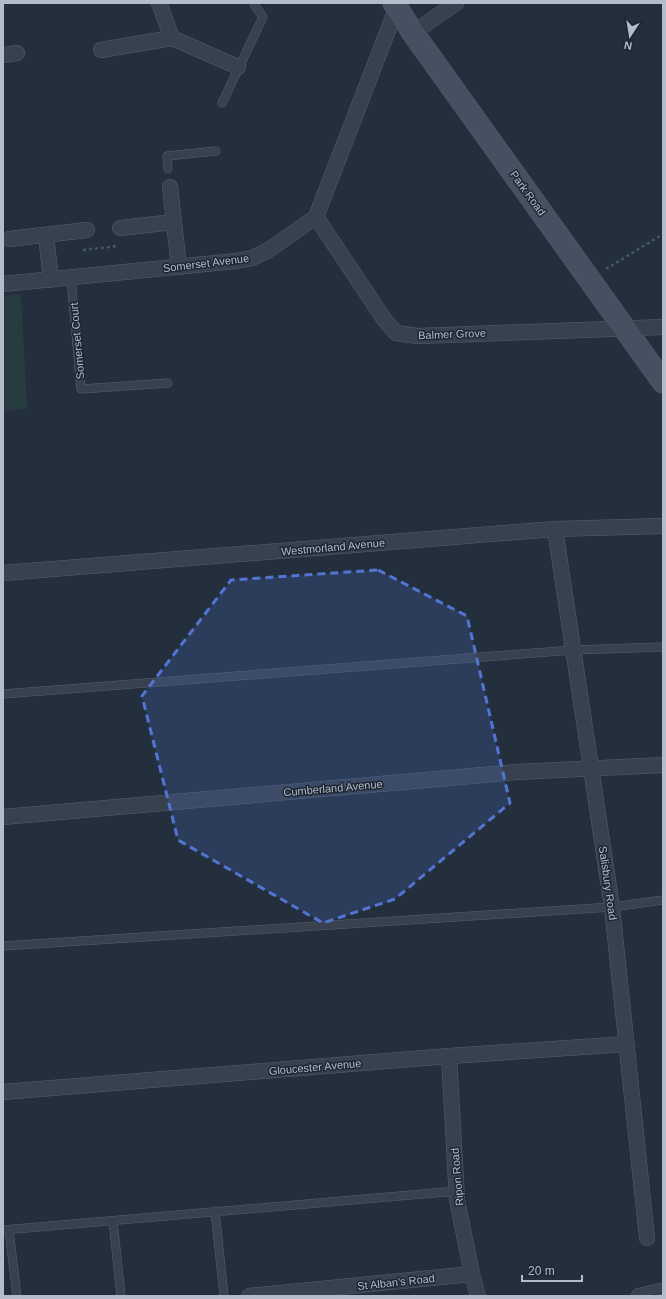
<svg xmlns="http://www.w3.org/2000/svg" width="666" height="1299" font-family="Arial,sans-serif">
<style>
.green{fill:#263c3f}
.building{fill:#455162}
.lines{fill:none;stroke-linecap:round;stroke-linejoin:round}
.lane-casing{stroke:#565f6c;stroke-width:9}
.street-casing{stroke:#565f6c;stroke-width:16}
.secondary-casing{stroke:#565f6c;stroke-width:23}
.path{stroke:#44595c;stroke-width:2.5;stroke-dasharray:3 3;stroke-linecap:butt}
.lane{stroke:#38414e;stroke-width:8}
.street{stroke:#38414e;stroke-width:15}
.secondary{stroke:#465061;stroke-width:22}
.marked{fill:#5274d3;fill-opacity:0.2;stroke:#5274d3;stroke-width:3;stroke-dasharray:8 5;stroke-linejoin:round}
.labels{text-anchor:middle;stroke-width:3;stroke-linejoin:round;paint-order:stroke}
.street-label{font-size:11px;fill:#b4bcc9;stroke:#1d2633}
</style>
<rect width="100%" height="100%" fill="#242f3e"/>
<path class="green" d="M21,294L27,409L3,411V296Z"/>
<path class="building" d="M663,1293V1296H654V1295Z"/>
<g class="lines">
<defs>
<g id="lane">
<path d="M222,103L263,17L254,4"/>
<path d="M168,169L167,156L216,151"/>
<path d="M71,278L81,389L168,383"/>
<path d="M3,694L573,650L663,647"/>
<path d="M3,946L612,907L663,900"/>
<path d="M215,1211L224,1296"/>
<path d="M113,1221L121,1296"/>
<path d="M3,1230L457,1191"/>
<path d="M9,1230L17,1296"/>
<path d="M635,1296L637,1293L663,1287"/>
</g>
<g id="street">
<path d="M159,3L172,38"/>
<path d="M413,33L456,3"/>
<path d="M101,50L172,38L238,67"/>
<path d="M3,55L17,53"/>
<path d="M170,187L179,267"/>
<path d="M316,217L384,319L396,333L418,336L663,327"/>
<path d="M120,228L174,222"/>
<path d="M46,235L51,280"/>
<path d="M9,239L87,230"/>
<path d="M3,284L236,261L252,258L267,251L316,217L397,7"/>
<path d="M555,529L612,907L647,1238"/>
<path d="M3,573L555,529L663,526"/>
<path d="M3,817L517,772L663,765"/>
<path d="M449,1056L457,1200L472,1274L478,1296"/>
<path d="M3,1092L449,1056L627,1044"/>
<path d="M249,1296L472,1274"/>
</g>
<path id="secondary" d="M394,3L413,33L663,382"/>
</defs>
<use href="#lane" class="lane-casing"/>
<use href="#street" class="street-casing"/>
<use href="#secondary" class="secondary-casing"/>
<g class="path">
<path d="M83,250L118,246"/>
<path d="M606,269L663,234"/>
</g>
<use href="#lane" class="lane"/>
<use href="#street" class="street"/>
<use href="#secondary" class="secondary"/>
</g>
<path class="marked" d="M378,570L467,616L510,803L395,899L323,923L178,840L142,696L231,580Z"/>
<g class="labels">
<g class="street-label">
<text transform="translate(528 193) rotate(54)" y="4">Park Road</text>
<text transform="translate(206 263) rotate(-7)" y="4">Somerset Avenue</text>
<text transform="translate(452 334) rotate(-2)" y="4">Balmer Grove</text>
<text transform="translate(77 341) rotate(-95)" y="4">Somerset Court</text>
<text transform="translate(333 547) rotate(-5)" y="4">Westmorland Avenue</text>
<text transform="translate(333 788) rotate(-5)" y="4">Cumberland Avenue</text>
<text transform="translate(608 883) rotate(82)" y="4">Salisbury Road</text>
<text transform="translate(315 1067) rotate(-5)" y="4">Gloucester Avenue</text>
<text transform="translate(457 1177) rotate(-95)" y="4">Ripon Road</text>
<text transform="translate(396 1282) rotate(-6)" y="4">St Alban's Road</text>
</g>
</g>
<rect width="666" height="1299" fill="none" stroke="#b4bcc9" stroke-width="8"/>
<g transform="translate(630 36) rotate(192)" stroke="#1d2633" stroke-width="3" paint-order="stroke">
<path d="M0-3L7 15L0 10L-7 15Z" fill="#b4bcc9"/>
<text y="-6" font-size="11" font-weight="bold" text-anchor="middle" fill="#b4bcc9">N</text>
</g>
<path d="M522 1275v6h60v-6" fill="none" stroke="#b4bcc9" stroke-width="2"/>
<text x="528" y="1275" font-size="12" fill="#b4bcc9" stroke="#1d2633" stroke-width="3" paint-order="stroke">20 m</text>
</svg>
